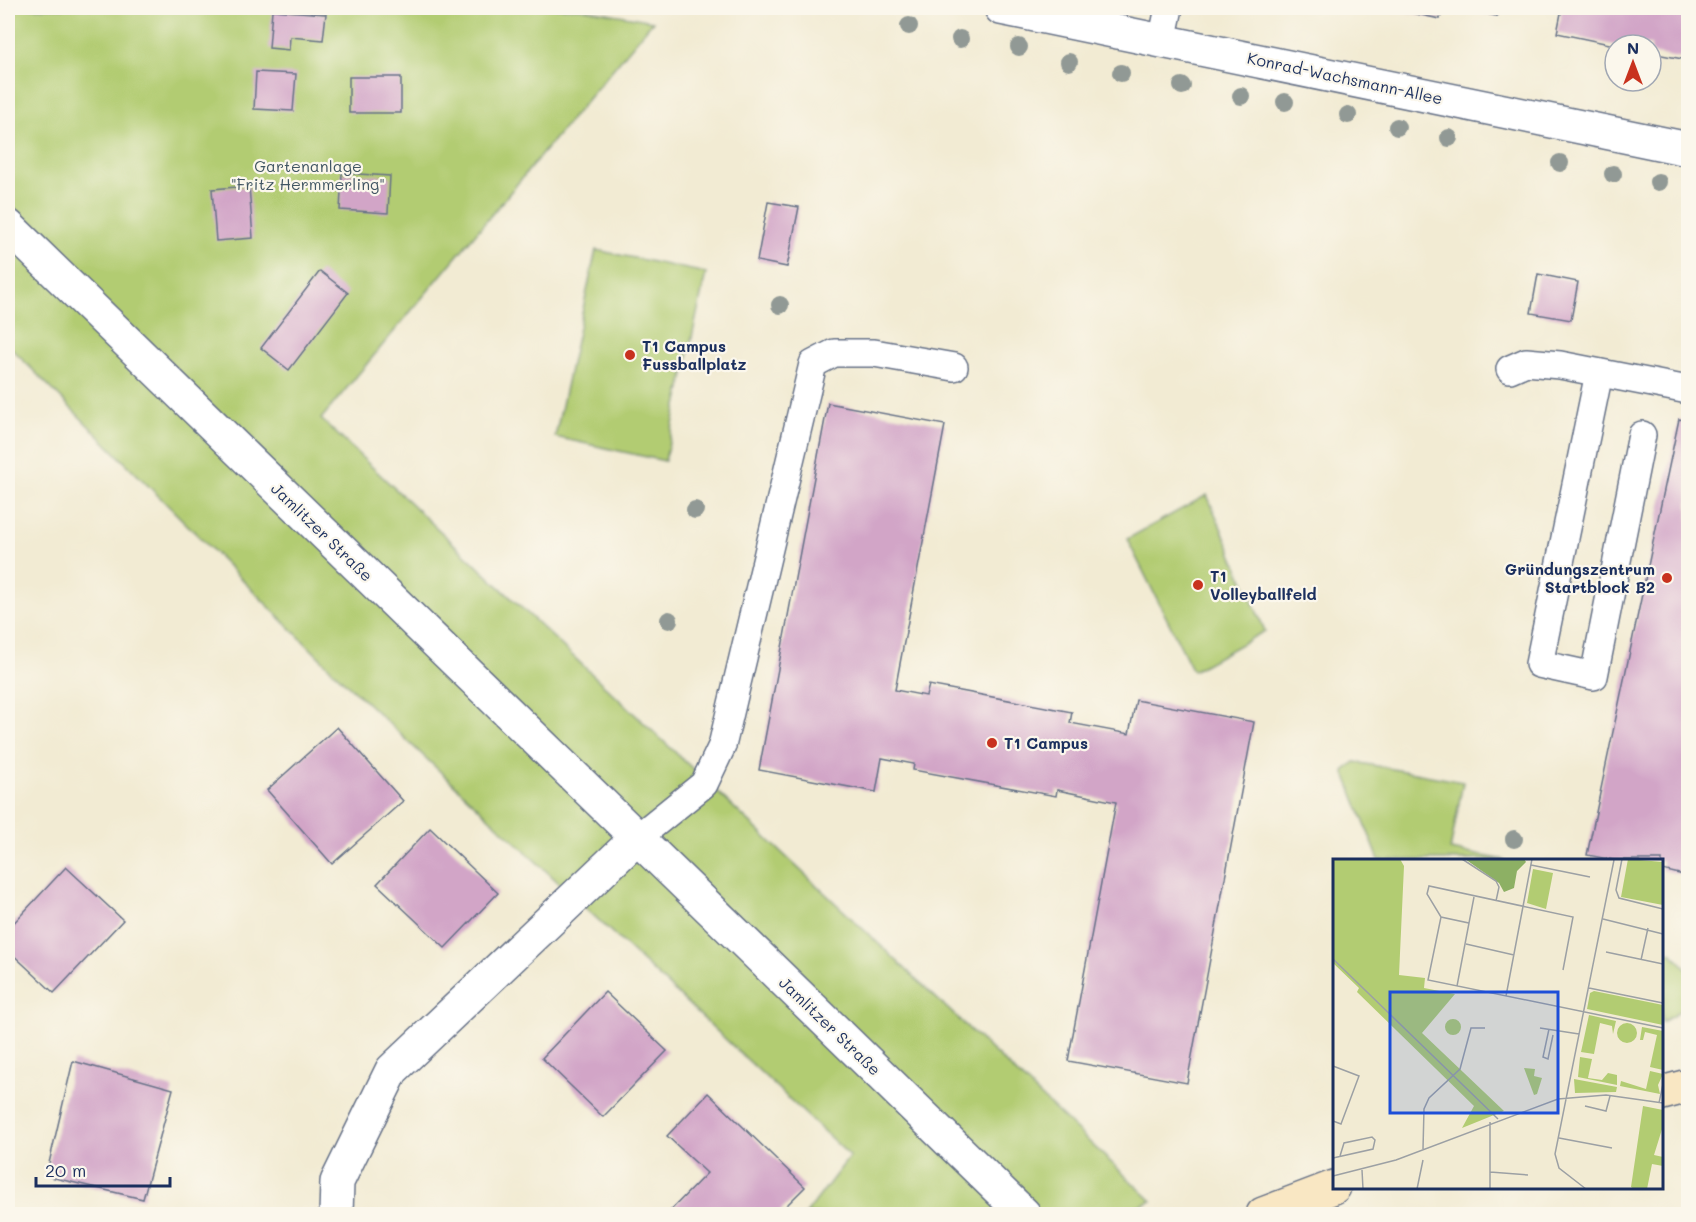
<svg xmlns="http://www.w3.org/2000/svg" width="1696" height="1222" font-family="Mali,sans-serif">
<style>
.green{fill:#b2cc72;stroke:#667e68;stroke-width:1.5}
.building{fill:#d2a5c7}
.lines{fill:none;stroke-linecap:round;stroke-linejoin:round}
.lane-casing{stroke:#667187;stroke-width:30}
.street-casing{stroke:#667187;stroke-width:36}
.secondary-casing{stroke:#667187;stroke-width:36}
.lane{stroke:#fff;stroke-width:27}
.street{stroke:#fff;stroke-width:33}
.secondary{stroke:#f9e7c3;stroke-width:33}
.tree{fill:#919995}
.poi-dot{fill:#c8321e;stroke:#fbf7ec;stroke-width:2}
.labels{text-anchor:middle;stroke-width:4.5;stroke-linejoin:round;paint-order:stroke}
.street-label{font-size:16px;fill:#1b2f5e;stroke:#fbf7ec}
.park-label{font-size:16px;fill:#415663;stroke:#fbf7ec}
.poi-label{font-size:16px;font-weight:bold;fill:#1b2f5e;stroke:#fbf7ec;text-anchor:start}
.inset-road{fill:none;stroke:#9ca0a4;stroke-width:1.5}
.view{fill:#1d4ed8;fill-opacity:0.15;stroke:#1d4ed8;stroke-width:3}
.inset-edge{fill:none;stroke:#1b2f5e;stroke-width:3}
</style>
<rect width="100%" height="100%" fill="#fbf7ec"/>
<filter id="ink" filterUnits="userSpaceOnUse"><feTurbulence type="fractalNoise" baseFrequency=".0167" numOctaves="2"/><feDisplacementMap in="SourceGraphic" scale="12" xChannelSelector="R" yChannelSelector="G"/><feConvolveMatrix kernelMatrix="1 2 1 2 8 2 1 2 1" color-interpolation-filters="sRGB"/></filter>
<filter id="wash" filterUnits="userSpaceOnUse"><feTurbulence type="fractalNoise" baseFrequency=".008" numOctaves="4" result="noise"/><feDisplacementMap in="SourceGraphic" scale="24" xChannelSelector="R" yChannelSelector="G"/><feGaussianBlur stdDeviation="1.35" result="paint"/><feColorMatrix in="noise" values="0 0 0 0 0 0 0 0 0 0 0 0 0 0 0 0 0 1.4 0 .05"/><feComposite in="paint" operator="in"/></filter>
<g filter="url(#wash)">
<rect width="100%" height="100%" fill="#f2ebd3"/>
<g class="green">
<path d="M8,8H579L653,21L321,419L1152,1201L1119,1214H806L850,1156L333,671L8,345Z"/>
<path d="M596,250L706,273L665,461L555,437Z"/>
<path d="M1207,495L1265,631L1193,671L1127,539Z"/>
<path d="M1355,762L1463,782L1450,850L1505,860H1379L1344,771Z"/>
<path d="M1662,950L1672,953L1688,970V1003L1673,1016L1662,1022Z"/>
</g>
<g id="blocks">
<g class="building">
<path d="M1389,8H1443L1440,19Z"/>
<path d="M1457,8H1499L1497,16Z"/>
<path d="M1562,8H1688V60L1651,53V45H1614L1557,33Z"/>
<path d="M272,10L326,14L323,40L290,37L289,50L269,48Z"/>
<path d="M256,72L296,74L293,111L254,109Z"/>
<rect x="349" y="77" width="52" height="36"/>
<path d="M342,173L390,176L388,213L340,210Z"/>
<path d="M249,186L253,238L216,241L212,189Z"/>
<path d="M768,202L799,207L787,267L757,261Z"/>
<path d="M320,271L348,293L289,370L261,348Z"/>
<path d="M1538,274L1578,282L1571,320L1531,313Z"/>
<path d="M828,403L945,425L895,690L926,696L929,685L1072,712L1070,723L1129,734L1136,700L1254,722L1187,1083L1068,1061L1116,802L1057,790L1056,796L913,770L914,764L882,758L876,792L759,770Z"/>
<path d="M1679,419L1688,421V876L1662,870V860H1614L1587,855Z"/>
<path d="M337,727L403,801L332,864L267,790Z"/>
<path d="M430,828L498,893L445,948L377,884Z"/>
<path d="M66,867L123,920L54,993L8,950V929Z"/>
<path d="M605,992L667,1051L603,1117L542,1058Z"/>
<path d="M73,1061L173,1089L143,1199L46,1176Z"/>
<path d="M708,1093L805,1187L778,1214H667L707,1173L667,1136Z"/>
</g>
</g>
</g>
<g filter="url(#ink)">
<use href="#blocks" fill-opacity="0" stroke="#667187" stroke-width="1.5"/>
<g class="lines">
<defs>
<g id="lane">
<path d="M1162,41L1169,8"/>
<path d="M1510,369L1526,362L1560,365L1688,390"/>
<path d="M1599,373L1539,664L1594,676L1642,435"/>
<path d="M637,838L704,784L722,746L813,364L834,353H874L954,367"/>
</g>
<g id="street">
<path d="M1001,8L1688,149"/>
<path d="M8,226L1024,1214"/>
<path d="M336,1214L337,1182L392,1070L637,838"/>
</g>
<g id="secondary">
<path d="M1662,1093L1688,1086"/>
<path d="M1263,1214L1334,1187"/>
</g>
</defs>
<use href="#lane" class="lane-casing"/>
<use href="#street" class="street-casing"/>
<use href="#secondary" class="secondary-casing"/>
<use href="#lane" class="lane"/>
<use href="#street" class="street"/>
<use href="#secondary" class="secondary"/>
</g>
<g class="tree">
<circle cx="909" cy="26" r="9"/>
<circle cx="960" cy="39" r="9"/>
<circle cx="1019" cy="47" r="9"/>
<circle cx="1069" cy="62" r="9"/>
<circle cx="1121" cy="73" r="9"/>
<circle cx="1182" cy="86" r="9"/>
<circle cx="1241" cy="96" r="9"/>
<circle cx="1285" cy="102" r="9"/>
<circle cx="1348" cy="115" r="9"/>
<circle cx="1397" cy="127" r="9"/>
<circle cx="1449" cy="138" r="9"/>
<circle cx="1560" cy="163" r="9"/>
<circle cx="1613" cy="174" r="9"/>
<circle cx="1658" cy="182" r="9"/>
<circle cx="780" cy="305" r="9"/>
<circle cx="695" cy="510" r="9"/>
<circle cx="669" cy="620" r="9"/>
<circle cx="1514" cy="839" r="9"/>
</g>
</g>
<g class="poi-dot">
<circle cx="630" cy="355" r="6"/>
<circle cx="1667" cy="578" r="6"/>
<circle cx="1198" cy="585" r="6"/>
<circle cx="992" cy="743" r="6"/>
</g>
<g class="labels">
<g class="street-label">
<text transform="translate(1345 78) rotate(12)" y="6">Konrad-Wachsmann-Allee</text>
<text transform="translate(322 532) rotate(44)" y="6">Jamlitzer Straße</text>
<text transform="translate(830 1026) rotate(44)" y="6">Jamlitzer Straße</text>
</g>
<g class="park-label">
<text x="308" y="172">Gartenanlage<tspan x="308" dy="18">"Fritz Hermmerling"</tspan></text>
</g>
<g class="poi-label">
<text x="642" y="352">T1 Campus<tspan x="642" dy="18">Fussballplatz</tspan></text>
<text x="1655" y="575" text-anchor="end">Gründungszentrum<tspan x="1655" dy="18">Startblock B2</tspan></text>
<text x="1210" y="582">T1<tspan x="1210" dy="18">Volleyballfeld</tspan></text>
<text x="1004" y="749">T1 Campus</text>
</g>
</g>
<g transform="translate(1333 859)">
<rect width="330" height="330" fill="#f2ebd3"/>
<path d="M0,0H67L71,7L66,116L92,119L91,129L122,135L89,174L171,252L129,269L141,247L24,133L26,129L0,104ZM295,0L330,3V46L288,38ZM200,10L220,14L213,50L194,44ZM261,132L330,146V166L254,150L257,134ZM256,156L283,162L280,175L279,167L267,164L261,195L248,193ZM112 168a8 8 0 1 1 16 0a8 8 0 1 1-16 0ZM284 174a10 10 0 1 1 20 0a10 10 0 1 1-20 0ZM309,168L330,172V211L317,208L324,176L312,173L310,181H307ZM247,198L259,200L255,219L269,221L275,214L284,216V226L245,218ZM191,209L202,210L201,217L209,219L204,235L201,236ZM317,212L330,215L325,226L327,235L287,227L288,222L313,230ZM241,220L284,228L283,233L242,234ZM310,247L330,251V267L321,296L330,298V307L319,305L314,330H301L298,328Z" fill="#b2cc72"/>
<path d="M132,0H191L193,3L184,12L181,29L171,33L166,24Z" fill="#8db064"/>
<path class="inset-road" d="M129,0L163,22L166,28L163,42M289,0L283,31L286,39L330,50M198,6L257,18M141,38L136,64L108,58L94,35L96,27L240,58L230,111M108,58L95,121L330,169M270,60L330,75M133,85L181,96M273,93L330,105M0,100L165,260M308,101L315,69M124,127L136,64M256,129L330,144M173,137L199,0M207,169L246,175M216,170L210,198L215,200L220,176M0,207L26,217L8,265L0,262M326,244L330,225M252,247L273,252L277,237M226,279L279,289M90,290L91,250L96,239L127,210L138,169H152M0,299L40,290L42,281L39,278L11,284L7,297M29,311L30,330M157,313L195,316M0,317L63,301L225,240L273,236L330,244M84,330L90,301M157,330V263M253,330L226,309L222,295L281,1"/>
<path class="view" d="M57,133H225V254H57Z"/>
<rect width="330" height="330" class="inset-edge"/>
</g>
<rect width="1696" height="1222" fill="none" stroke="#fbf7ec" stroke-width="30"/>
<g transform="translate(1633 63)"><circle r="28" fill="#fbf7ec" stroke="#a1a7b3" stroke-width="1.5"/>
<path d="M0-4.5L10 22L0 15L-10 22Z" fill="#c8321e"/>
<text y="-9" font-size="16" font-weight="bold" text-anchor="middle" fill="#1b2f5e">N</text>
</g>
<path d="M36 1177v9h134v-9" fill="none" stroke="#1b2f5e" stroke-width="3"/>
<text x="45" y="1177" font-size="18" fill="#1b2f5e" stroke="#fbf7ec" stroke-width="4.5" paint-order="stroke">20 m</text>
</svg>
